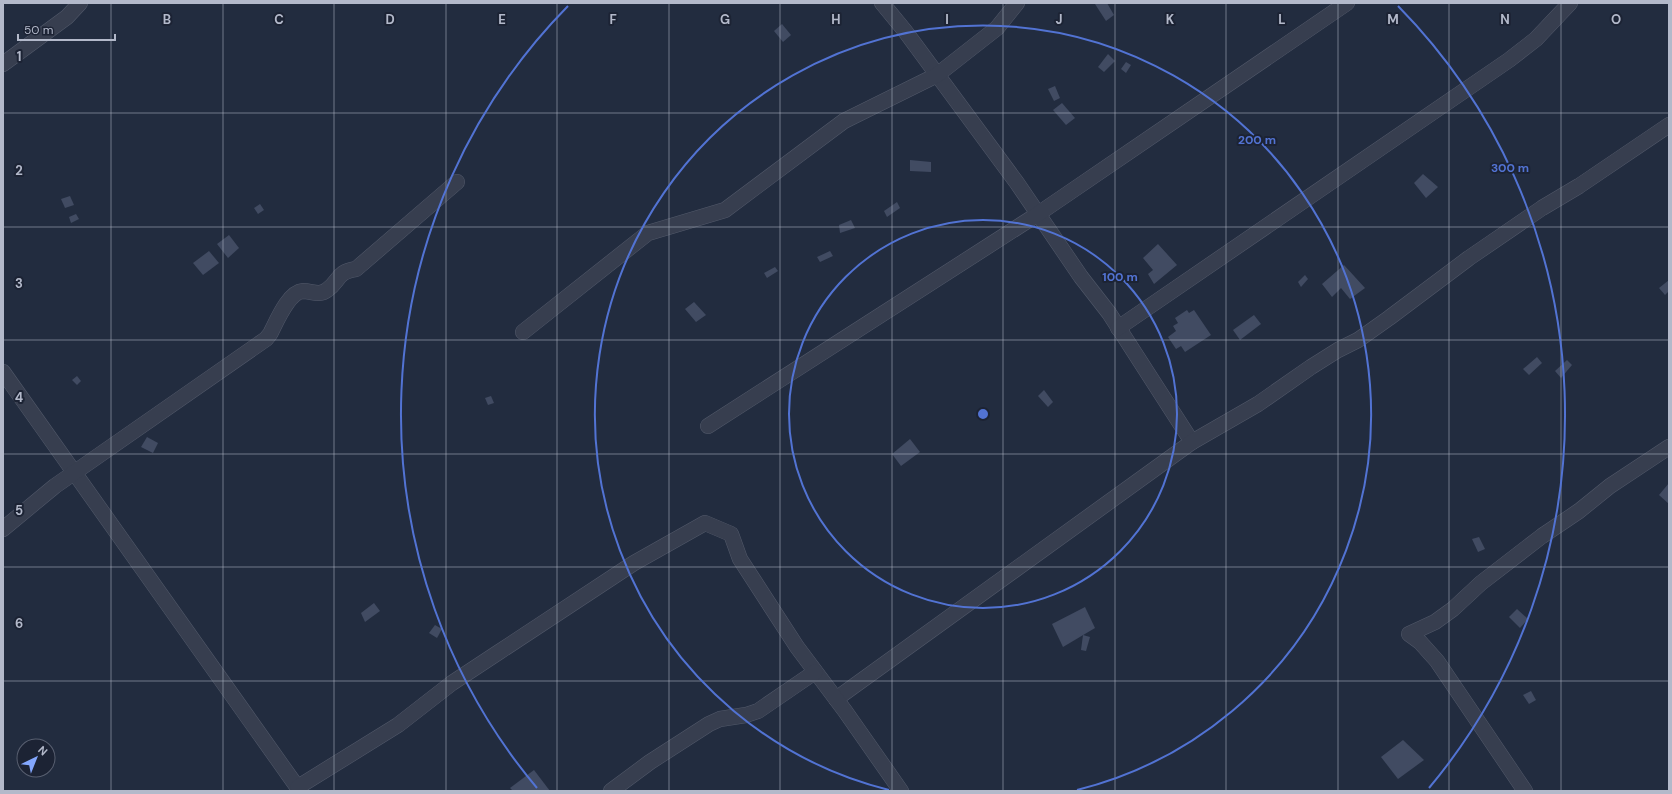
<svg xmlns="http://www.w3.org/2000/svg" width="1672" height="794" font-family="'DM Sans',sans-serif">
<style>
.building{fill:#414b62}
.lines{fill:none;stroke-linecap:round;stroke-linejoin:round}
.street-casing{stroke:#52596a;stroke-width:16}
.street{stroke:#373e4f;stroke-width:15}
.grid{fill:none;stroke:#b3b9ca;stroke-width:1;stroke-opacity:0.55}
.ring{fill:none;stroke:#5273d3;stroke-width:2}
.grid-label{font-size:13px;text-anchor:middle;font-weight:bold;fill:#b3b9ca;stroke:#1c2334;stroke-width:4;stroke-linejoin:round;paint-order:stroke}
.centre{fill:#5273d3;stroke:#1c2334;stroke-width:2}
.ring-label{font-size:12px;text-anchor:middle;font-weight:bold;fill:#5273d3;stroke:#1c2334;stroke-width:4;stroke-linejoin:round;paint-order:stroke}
</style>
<rect width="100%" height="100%" fill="#222c3f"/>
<g class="building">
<path d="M1097,3H1107L1114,15L1106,21L1095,4Z"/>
<path d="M782,24L791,35L783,42L774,31Z"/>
<path d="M1108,54L1115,61L1104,72L1098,67Z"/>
<path d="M1126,62L1131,65L1126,73L1121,69Z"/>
<path d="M1055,86L1060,98L1054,101L1048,89Z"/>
<path d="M1062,103L1075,118L1066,125L1053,110Z"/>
<path d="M910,160L931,162V172L910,171Z"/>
<path d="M1423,174L1438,187L1426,198L1414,183Z"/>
<path d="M70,196L74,205L65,208L61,199Z"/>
<path d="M897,202L900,208L887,217L884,211Z"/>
<path d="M260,204L264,210L258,214L254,208Z"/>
<path d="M76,214L79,219L71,223L69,217Z"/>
<path d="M851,220L855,228L840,233L839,225Z"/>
<path d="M229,235L239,248L228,258L217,244Z"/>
<path d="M1158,244L1177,265L1154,284L1148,274L1153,270L1143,258Z"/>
<path d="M209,251L219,263L203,275L193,263Z"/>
<path d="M830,251L833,256L820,262L817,257Z"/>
<path d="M1344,265L1365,288L1350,299L1341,288L1332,297L1322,284Z"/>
<path d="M775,267L778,271L767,278L764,273Z"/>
<path d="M1305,275L1308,279L1301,287L1298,282Z"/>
<path d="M1669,280V291L1665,295L1659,288Z"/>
<path d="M694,302L706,315L696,322L685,309Z"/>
<path d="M1187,310L1189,313L1194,310L1211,335L1185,352L1181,346L1176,349L1168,337L1176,331L1173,326L1178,323L1175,318Z"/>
<path d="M1254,315L1261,324L1240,340L1233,330Z"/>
<path d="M1537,357L1542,363L1529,375L1523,369Z"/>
<path d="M1567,360L1572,365L1561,378L1555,371Z"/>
<path d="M77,376L81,381L77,385L72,380Z"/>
<path d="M1044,390L1053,402L1048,407L1038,396Z"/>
<path d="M491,396L494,403L488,405L485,398Z"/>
<path d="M147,437L158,443L153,453L141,447Z"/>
<path d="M910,439L920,452L901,466L892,454Z"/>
<path d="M1669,483V504L1659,495Z"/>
<path d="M1479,537L1485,549L1478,552L1472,539Z"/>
<path d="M374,603L380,611L365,622L361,613Z"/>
<path d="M1085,607L1095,628L1063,647L1052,624Z"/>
<path d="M1517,609L1528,619L1520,628L1509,617Z"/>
<path d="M435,625L442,629L437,638L429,633Z"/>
<path d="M1083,635L1090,637L1086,651L1081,650Z"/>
<path d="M1531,691L1536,700L1529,704L1523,695Z"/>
<path d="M1403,740L1424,760L1398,779L1381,757Z"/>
<path d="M534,770L550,791H513L510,788Z"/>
</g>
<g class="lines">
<defs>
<g id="street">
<path d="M882,3L905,31L1017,183L1081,277L1109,313L1192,442"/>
<path d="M3,64L67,17L80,3"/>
<path d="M1118,328L1509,60L1536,39L1570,3"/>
<path d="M523,332L648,233L725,210L844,121L937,75L997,28L1017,3"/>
<path d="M3,372L300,791"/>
<path d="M708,426L1038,214L1347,3"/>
<path d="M3,529L55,486L266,339L270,334C276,323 288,292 303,291C312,291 319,296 327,290C340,281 336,272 356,269L457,182"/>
<path d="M836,699L1192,442L1258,404L1311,367L1338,350L1358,340L1389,318L1469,258L1542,208L1579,186L1669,125"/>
<path d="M298,787L398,725L452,683L499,652L634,563L705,523L731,534L740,559L797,647L845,711L901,791"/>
<path d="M611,791L650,762L709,724L720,719L746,715L758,711L815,672"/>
<path d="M1525,791L1437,661L1420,642L1409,634L1435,622L1453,609L1481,583L1542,536L1579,511L1610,486L1669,447"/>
</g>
</defs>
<use href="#street" class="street-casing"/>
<use href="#street" class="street"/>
</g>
<path class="grid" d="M111,3V791M223,3V791M334,3V791M446,3V791M557,3V791M669,3V791M780,3V791M892,3V791M1003,3V791M1115,3V791M1226,3V791M1338,3V791M1449,3V791M1561,3V791M3,113H1669M3,227H1669M3,340H1669M3,454H1669M3,567H1669M3,681H1669"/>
<g class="ring">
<circle cx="983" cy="414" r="194"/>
<path d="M889 790A388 388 0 1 1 1077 790"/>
<path d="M537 788A582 582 0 0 1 568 6M1398 6A582 582 0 0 1 1429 788"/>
</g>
<g class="grid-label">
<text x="167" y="24">B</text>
<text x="279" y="24">C</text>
<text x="390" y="24">D</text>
<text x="502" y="24">E</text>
<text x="613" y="24">F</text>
<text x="725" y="24">G</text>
<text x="836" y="24">H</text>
<text x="947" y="24">I</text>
<text x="1059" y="24">J</text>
<text x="1170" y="24">K</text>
<text x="1282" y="24">L</text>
<text x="1393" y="24">M</text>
<text x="1505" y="24">N</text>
<text x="1616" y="24">O</text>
<text x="19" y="61">1</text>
<text x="19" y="175">2</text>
<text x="19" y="288">3</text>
<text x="19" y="402">4</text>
<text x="19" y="515">5</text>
<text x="19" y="628">6</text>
</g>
<circle cx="983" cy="414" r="6" class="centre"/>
<g class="ring-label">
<text x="1257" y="144">200 m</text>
<text x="1510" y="172">300 m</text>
<text x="1120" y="281">100 m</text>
</g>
<rect width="1672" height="794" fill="none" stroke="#b3b9ca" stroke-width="8"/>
<g transform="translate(36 758) rotate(43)"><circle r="19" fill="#1c2334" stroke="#585f70"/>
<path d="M0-3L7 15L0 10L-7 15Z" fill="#83a7fe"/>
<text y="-6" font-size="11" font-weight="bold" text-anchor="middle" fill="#b3b9ca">N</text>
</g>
<path d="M18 34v6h97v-6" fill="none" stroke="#b3b9ca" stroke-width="2"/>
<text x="24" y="34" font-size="12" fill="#b3b9ca" stroke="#1c2334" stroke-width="3" paint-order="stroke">50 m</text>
</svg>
